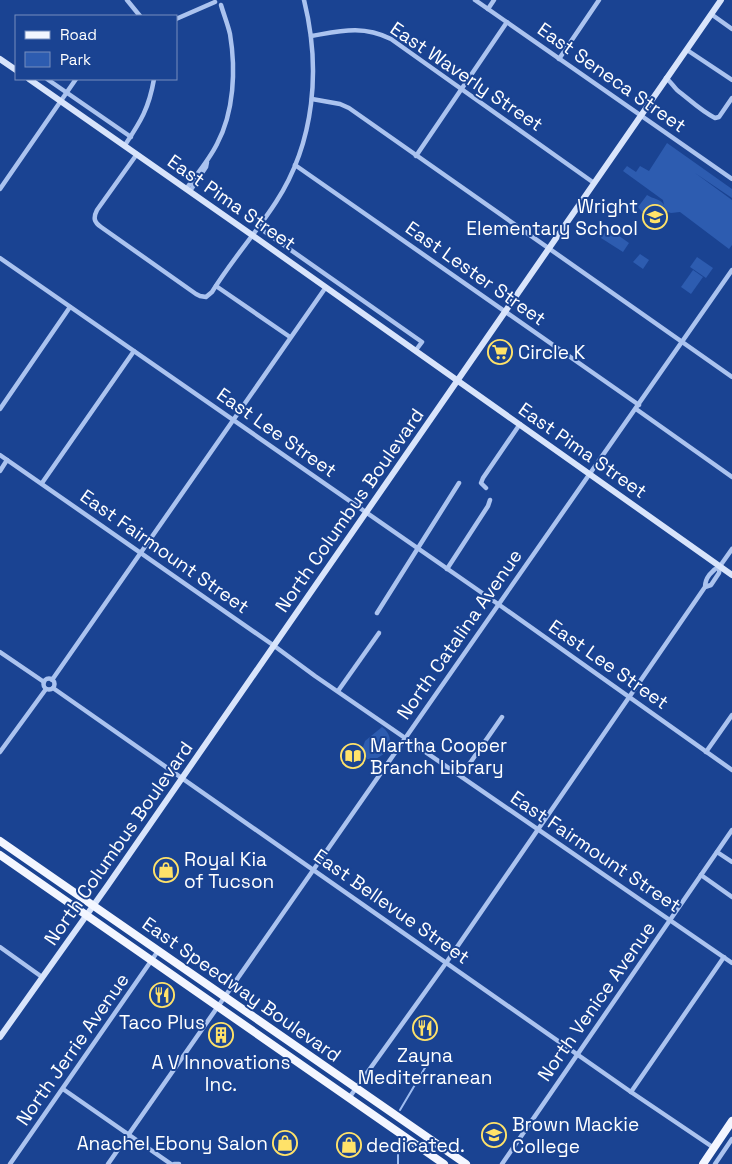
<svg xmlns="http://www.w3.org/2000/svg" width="732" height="1164" font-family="'Space Grotesk',sans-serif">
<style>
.green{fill:#2d5cb0}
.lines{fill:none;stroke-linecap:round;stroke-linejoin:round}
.stream{stroke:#9ebdf1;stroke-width:2}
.street{stroke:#abc3ef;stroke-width:4.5}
.secondary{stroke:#d8e4fb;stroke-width:6}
.primary{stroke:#f3f6ff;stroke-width:8}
.labels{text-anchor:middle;stroke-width:4;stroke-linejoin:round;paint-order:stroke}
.street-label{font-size:19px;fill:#fff;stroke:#1a4392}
.poi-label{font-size:19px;fill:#fff;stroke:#1a4392;text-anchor:start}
</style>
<rect width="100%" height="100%" fill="#1a4392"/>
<g class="green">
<path d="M667,143L732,189V198L695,173L732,200V245L729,249L680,212L671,213L665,211L664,206L660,215L654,216L650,213L642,212L638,207L647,195C653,199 661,199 664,205L663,200L623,171L627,166L636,172L640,166L649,171Z"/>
<path d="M608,228L629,243L623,252L601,238Z"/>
<path d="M640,254L649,260L643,269L633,262Z"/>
<path d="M697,257L713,268L706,278L690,267Z"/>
<path d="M693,270L703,277L691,294L681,287Z"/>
<path d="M382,727C399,739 386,761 367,759L362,750L365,741Z"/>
</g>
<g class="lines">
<g class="stream">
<path d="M400,1110L432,1056"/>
<path d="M398,1164V1155"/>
</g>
<g class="street">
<path d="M127,0L140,16"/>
<path d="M475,0L732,179"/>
<path d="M488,9L494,0"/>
<path d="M711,14L732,29"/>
<path d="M176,19L215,2"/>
<path d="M311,36C341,31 362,25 391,39L594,183"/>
<path d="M687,50L732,80"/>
<path d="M559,59L599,0"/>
<path d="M666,78C671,82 673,86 677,90C690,100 701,111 715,118L719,117L732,98"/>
<path d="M47,79L131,137"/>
<path d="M312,99L340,104L349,108L732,377"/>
<path d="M125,145C141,121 149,108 154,79"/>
<path d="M137,154L97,210C93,218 94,222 101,227L196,294L200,296L206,297L212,292C231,261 256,233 276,202C315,142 321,68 304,0"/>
<path d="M416,156L507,22"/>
<path d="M295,165L639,405"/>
<path d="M0,189L76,79"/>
<path d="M186,189C197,174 209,160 217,144C234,112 236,70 230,34C228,25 224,15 221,5"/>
<path d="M190,191L206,167L207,162"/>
<path d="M258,227L422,342L416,350"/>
<path d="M0,258L498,604L732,770"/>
<path d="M216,286L290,337"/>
<path d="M0,409L70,307"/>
<path d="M636,409L732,477"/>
<path d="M0,455L273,645L315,676L732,963"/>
<path d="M0,471L7,460"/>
<path d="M42,483L134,351"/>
<path d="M486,488L481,483L483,478L520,424"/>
<path d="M720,566L732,549"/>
<path d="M447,569L488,506L490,500"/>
<path d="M377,613L459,483"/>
<path d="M0,652L44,682"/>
<circle cx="49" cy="684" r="5.5"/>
<path d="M52,680L326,287"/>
<path d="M53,688L631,1092L714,1148"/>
<path d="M338,691L379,633"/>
<path d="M0,752L46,689"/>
<path d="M706,752L732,715"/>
<path d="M461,776L502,717"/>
<path d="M717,852L732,862"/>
<path d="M701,875L732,897"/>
<path d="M0,947L42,977"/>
<path d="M63,1089L171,1164"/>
<path d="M631,1092L724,957"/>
<path d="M349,1098L446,963L705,587C705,578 712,570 720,566L719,573L711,585L705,587"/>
<path d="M10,1164L158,951"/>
<path d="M108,1164L732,270"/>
<path d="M174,1164H179"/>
<path d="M502,1164L732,830"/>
<path d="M715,1164L732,1139"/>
</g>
<g class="secondary">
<path d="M0,59L16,70"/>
<path d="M29,79L252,235L732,575"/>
<path d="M0,1037L108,885L721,0"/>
</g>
<g class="primary">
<path d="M0,841L466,1164"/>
<path d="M0,855L444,1164"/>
<path d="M703,1164L732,1121"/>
</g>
</g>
<defs>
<symbol id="school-ring" viewBox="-11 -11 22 22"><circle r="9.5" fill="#1a4392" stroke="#ffe269" stroke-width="1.5"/><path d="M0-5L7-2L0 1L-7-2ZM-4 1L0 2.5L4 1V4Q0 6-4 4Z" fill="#ffe269"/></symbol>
<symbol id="supermarket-ring" viewBox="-11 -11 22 22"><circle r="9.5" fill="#1a4392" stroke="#ffe269" stroke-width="1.5"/><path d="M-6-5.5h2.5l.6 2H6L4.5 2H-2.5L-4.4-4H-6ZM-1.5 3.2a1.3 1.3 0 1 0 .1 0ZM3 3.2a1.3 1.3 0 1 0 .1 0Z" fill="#ffe269"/></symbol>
<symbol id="library-ring" viewBox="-11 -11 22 22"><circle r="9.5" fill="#1a4392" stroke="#ffe269" stroke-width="1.5"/><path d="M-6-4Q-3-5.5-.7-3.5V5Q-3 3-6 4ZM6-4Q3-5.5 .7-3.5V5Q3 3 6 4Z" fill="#ffe269"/></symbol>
<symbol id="shop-ring" viewBox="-11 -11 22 22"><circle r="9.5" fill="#1a4392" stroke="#ffe269" stroke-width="1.5"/><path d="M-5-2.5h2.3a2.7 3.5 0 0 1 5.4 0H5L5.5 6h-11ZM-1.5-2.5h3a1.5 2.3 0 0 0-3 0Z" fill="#ffe269"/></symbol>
<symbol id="restaurant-ring" viewBox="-11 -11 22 22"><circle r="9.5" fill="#1a4392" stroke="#ffe269" stroke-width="1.5"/><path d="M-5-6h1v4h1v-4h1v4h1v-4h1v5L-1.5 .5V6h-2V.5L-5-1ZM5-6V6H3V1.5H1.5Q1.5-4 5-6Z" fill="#ffe269"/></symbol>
<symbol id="building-ring" viewBox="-11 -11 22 22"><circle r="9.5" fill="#1a4392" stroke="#ffe269" stroke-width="1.5"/><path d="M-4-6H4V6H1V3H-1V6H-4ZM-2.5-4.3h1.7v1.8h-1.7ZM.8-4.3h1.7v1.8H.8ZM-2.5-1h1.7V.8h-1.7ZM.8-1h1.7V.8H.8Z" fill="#ffe269"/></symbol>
<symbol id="university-ring" viewBox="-11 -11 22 22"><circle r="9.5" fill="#1a4392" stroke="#ffe269" stroke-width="1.5"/><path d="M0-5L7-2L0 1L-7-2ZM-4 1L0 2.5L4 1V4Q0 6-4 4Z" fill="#ffe269"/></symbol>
</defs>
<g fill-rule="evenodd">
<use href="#school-ring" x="641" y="203" width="28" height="28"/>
<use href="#supermarket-ring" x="486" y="338" width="28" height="28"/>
<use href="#library-ring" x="339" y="742" width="28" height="28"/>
<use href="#shop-ring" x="152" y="856" width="28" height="28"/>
<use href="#restaurant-ring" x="148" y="981" width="28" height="28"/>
<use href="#restaurant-ring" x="411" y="1014" width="28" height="28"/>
<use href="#building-ring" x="207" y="1021" width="28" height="28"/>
<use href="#university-ring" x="480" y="1121" width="28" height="28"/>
<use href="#shop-ring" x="271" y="1129" width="28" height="28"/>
<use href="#shop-ring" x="335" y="1131" width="28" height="28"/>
</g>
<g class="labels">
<g class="street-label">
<text transform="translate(467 76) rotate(34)" y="7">East Waverly Street</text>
<text transform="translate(612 77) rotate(35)" y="7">East Seneca Street</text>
<text transform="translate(232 202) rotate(35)" y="7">East Pima Street</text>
<text transform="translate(476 273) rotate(35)" y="7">East Lester Street</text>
<text transform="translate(277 432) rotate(35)" y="7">East Lee Street</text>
<text transform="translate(583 450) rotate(35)" y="7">East Pima Street</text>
<text transform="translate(349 510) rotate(-55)" y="7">North Columbus Boulevard</text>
<text transform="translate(165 551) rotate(35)" y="7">East Fairmount Street</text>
<text transform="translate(459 634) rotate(-55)" y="7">North Catalina Avenue</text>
<text transform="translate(609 664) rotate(35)" y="7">East Lee Street</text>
<text transform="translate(118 843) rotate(-55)" y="7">North Columbus Boulevard</text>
<text transform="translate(596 851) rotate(34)" y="7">East Fairmount Street</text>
<text transform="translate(392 906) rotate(35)" y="7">East Bellevue Street</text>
<text transform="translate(242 989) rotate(35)" y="7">East Speedway Boulevard</text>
<text transform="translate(596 1001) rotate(-55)" y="7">North Venice Avenue</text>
<text transform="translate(72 1049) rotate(-55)" y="7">North Jerrie Avenue</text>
</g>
<g class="poi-label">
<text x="638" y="213" text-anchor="end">Wright<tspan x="638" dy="22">Elementary School</tspan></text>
<text x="518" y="359">Circle K</text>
<text x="370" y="752">Martha Cooper<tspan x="370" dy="22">Branch Library</tspan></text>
<text x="184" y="866">Royal Kia<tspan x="184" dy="22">of Tucson</tspan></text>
<text x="162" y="1029" text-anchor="middle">Taco Plus</text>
<text x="425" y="1062" text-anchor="middle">Zayna<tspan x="425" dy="22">Mediterranean</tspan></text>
<text x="221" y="1069" text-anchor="middle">A V Innovations<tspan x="221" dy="22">Inc.</tspan></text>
<text x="512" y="1131">Brown Mackie<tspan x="512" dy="22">College</tspan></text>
<text x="268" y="1150" text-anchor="end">Anachel Ebony Salon</text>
<text x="366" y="1152">dedicated.</text>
</g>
</g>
<rect x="15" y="15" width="162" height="65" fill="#1a4392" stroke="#768ebe"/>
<rect x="25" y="31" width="25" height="8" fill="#f3f6ff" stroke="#768ebe"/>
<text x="60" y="40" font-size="15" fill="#ffffff">Road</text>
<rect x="25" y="52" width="25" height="15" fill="#2d5cb0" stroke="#768ebe"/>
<text x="60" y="65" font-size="15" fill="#ffffff">Park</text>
</svg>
